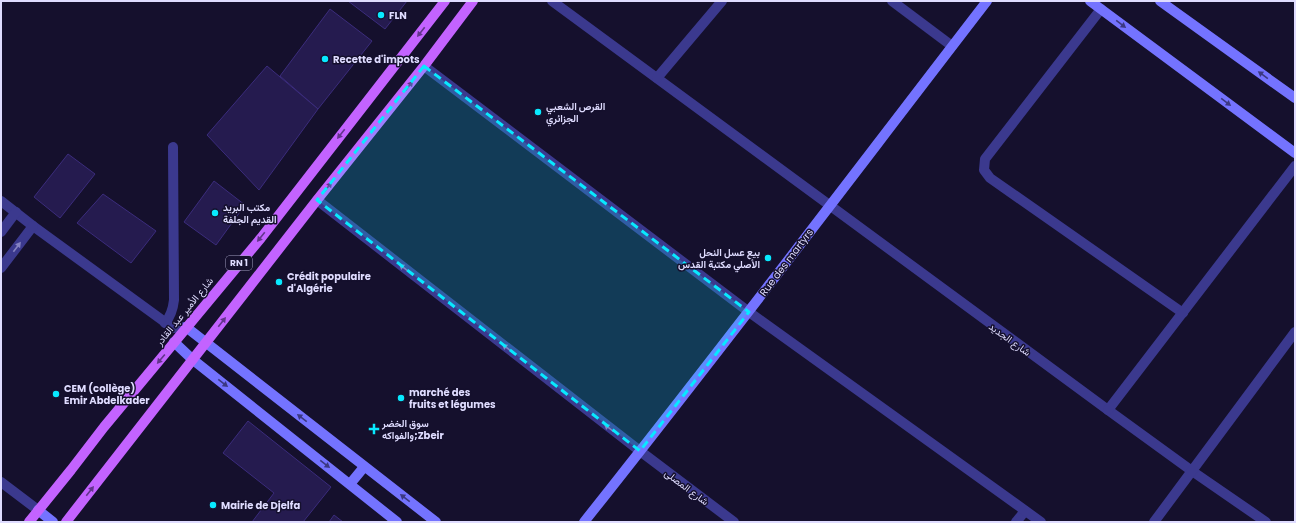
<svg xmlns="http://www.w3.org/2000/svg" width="1296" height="523" font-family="Poppins,Vazirmatn,sans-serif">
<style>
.building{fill:#251b4f;stroke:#3b2c7c}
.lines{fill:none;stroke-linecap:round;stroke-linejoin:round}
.lane{stroke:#3b398e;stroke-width:10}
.street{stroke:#3b398e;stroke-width:10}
.secondary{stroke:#7473ff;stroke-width:10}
.primary{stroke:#c363ff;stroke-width:10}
.oneway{fill:#3b3881}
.oneway2{fill:#63358c}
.oneway3{fill:#8582c1}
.marked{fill:#08e9ff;fill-opacity:0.2;stroke:#08e9ff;stroke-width:3;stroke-dasharray:8 5;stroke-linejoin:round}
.poi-dot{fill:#08e9ff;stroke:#15102d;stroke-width:1.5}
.labels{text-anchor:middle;stroke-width:3;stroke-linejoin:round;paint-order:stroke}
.shield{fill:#15102d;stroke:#a29fc0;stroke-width:1}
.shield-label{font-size:9px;font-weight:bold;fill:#dfdcff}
.poi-label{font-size:10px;font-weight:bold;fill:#dfdcff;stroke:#15102d;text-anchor:start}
.street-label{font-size:10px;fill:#dfdcff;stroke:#15102d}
</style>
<rect width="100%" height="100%" fill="#15102d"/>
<g class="building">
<path d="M348,1H407L385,29Z"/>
<path d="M330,9L372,41L318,109L280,76Z"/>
<path d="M267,66L318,109L259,190L207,135Z"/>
<path d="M68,154L95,174L60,218L34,197Z"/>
<path d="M214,181L245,205L216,245L184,222Z"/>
<path d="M103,194L156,231L131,263L77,223Z"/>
<path d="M248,421L331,487L303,522H252L274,493L223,453Z"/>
<path d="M334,515L343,522H329Z"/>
</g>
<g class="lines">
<g class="lane">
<path d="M165,323C171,316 173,309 174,300L173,147"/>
<path d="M1016,522L1025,511"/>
</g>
<g class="street">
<path d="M552,1L1108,410L1192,471L1266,522"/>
<path d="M892,1L952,46"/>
<path d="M1101,9L985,159L984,170L990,178L1183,313"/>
<path d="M424,66L749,312L1041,522"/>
<path d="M657,78L722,1"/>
<path d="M317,200L640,451L734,522"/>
<path d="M1,201L33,226L173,328L186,327"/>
<path d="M1,232L16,212"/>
<path d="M1,268L33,226"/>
<path d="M1108,410L1295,166"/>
<path d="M1,482L38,510"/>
<path d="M1154,522L1295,332"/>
</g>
<g class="secondary">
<path d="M1090,1L1295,153"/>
<path d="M1160,1L1295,98"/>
<path d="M186,327L436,522"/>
<path d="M174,342L192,359L397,522"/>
<path d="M350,484L364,467"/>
<path d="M38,510L53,522"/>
<path d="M584,522C721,350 853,175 987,1"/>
</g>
<g class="primary">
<path d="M29,522L71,470L104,427L261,238L445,1"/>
<path d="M66,522L317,200L424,66L473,1"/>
</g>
</g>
<defs><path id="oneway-solid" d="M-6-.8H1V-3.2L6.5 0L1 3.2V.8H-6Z"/></defs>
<g class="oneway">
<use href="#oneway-solid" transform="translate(1121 24) rotate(37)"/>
<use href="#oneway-solid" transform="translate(1263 75) rotate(-144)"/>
<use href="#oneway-solid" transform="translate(1226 102) rotate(37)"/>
<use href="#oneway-solid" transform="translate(223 383) rotate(38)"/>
<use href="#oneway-solid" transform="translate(302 418) rotate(-142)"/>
<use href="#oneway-solid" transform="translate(325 464) rotate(38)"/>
<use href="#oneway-solid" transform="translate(405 498) rotate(-142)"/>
</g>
<g class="oneway2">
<use href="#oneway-solid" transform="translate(421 32) rotate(128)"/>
<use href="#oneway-solid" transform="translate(409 86) rotate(-51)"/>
<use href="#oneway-solid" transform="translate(341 134) rotate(128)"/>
<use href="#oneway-solid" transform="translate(328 187) rotate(-51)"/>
<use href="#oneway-solid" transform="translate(261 237) rotate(129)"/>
<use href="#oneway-solid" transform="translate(222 322) rotate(-52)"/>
<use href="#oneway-solid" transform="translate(161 359) rotate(130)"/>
<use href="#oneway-solid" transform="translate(90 491) rotate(-52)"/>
</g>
<g class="oneway3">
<use href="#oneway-solid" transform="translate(17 247) rotate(-53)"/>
<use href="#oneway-solid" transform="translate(404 268) rotate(-142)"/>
<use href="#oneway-solid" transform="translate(507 348) rotate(-142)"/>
<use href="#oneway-solid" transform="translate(609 428) rotate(-142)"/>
</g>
<path class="marked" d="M424,66L749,312L640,451L317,200Z"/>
<g class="poi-dot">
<circle cx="381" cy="15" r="4"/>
<circle cx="325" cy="59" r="4"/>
<circle cx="538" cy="112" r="4"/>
<circle cx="215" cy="213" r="4"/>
<circle cx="768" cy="258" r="4"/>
<circle cx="279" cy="282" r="4"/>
<circle cx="56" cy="394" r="4"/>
<circle cx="401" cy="398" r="4"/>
<path d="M372 423h4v4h4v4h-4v4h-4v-4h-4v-4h4z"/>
<circle cx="213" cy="505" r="4"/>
</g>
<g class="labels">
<rect class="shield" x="226" y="256" width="26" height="14" rx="3"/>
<g class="shield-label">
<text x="239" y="266">RN 1</text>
</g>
<g class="poi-label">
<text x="389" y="19">FLN</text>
<text x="333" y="63">Recette d'impots</text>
<text x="546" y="110">القرص الشعبي<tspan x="546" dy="12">الجزائري</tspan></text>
<text x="223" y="211">مكتب البريد<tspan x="223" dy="12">القديم الجلفة</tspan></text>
<text x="760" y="256" text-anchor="end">بيع عسل النحل<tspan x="760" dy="12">الأصلي مكتبة القدس</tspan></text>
<text x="287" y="280">Crédit populaire<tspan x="287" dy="12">d'Algérie</tspan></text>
<text x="64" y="392">CEM (collège)<tspan x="64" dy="12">Emir Abdelkader</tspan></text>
<text x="409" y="396">marché des<tspan x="409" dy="12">fruits et légumes</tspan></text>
<text x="382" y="427">سوق الخضر<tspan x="382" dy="12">والفواكه;Zbeir</tspan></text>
<text x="221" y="509">Mairie de Djelfa</text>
</g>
<g class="street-label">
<text transform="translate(786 262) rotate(-53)" y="4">Rue des martyrs</text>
<text transform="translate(184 311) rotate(-51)" y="4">شارع الأمير عبد القادر</text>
<text transform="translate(1010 339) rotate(36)" y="4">شارع الجديد</text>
<text transform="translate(687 487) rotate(37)" y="4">شارع المصلى</text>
</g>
</g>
<rect width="1296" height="523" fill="none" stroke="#dfdcff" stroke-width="4"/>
</svg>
